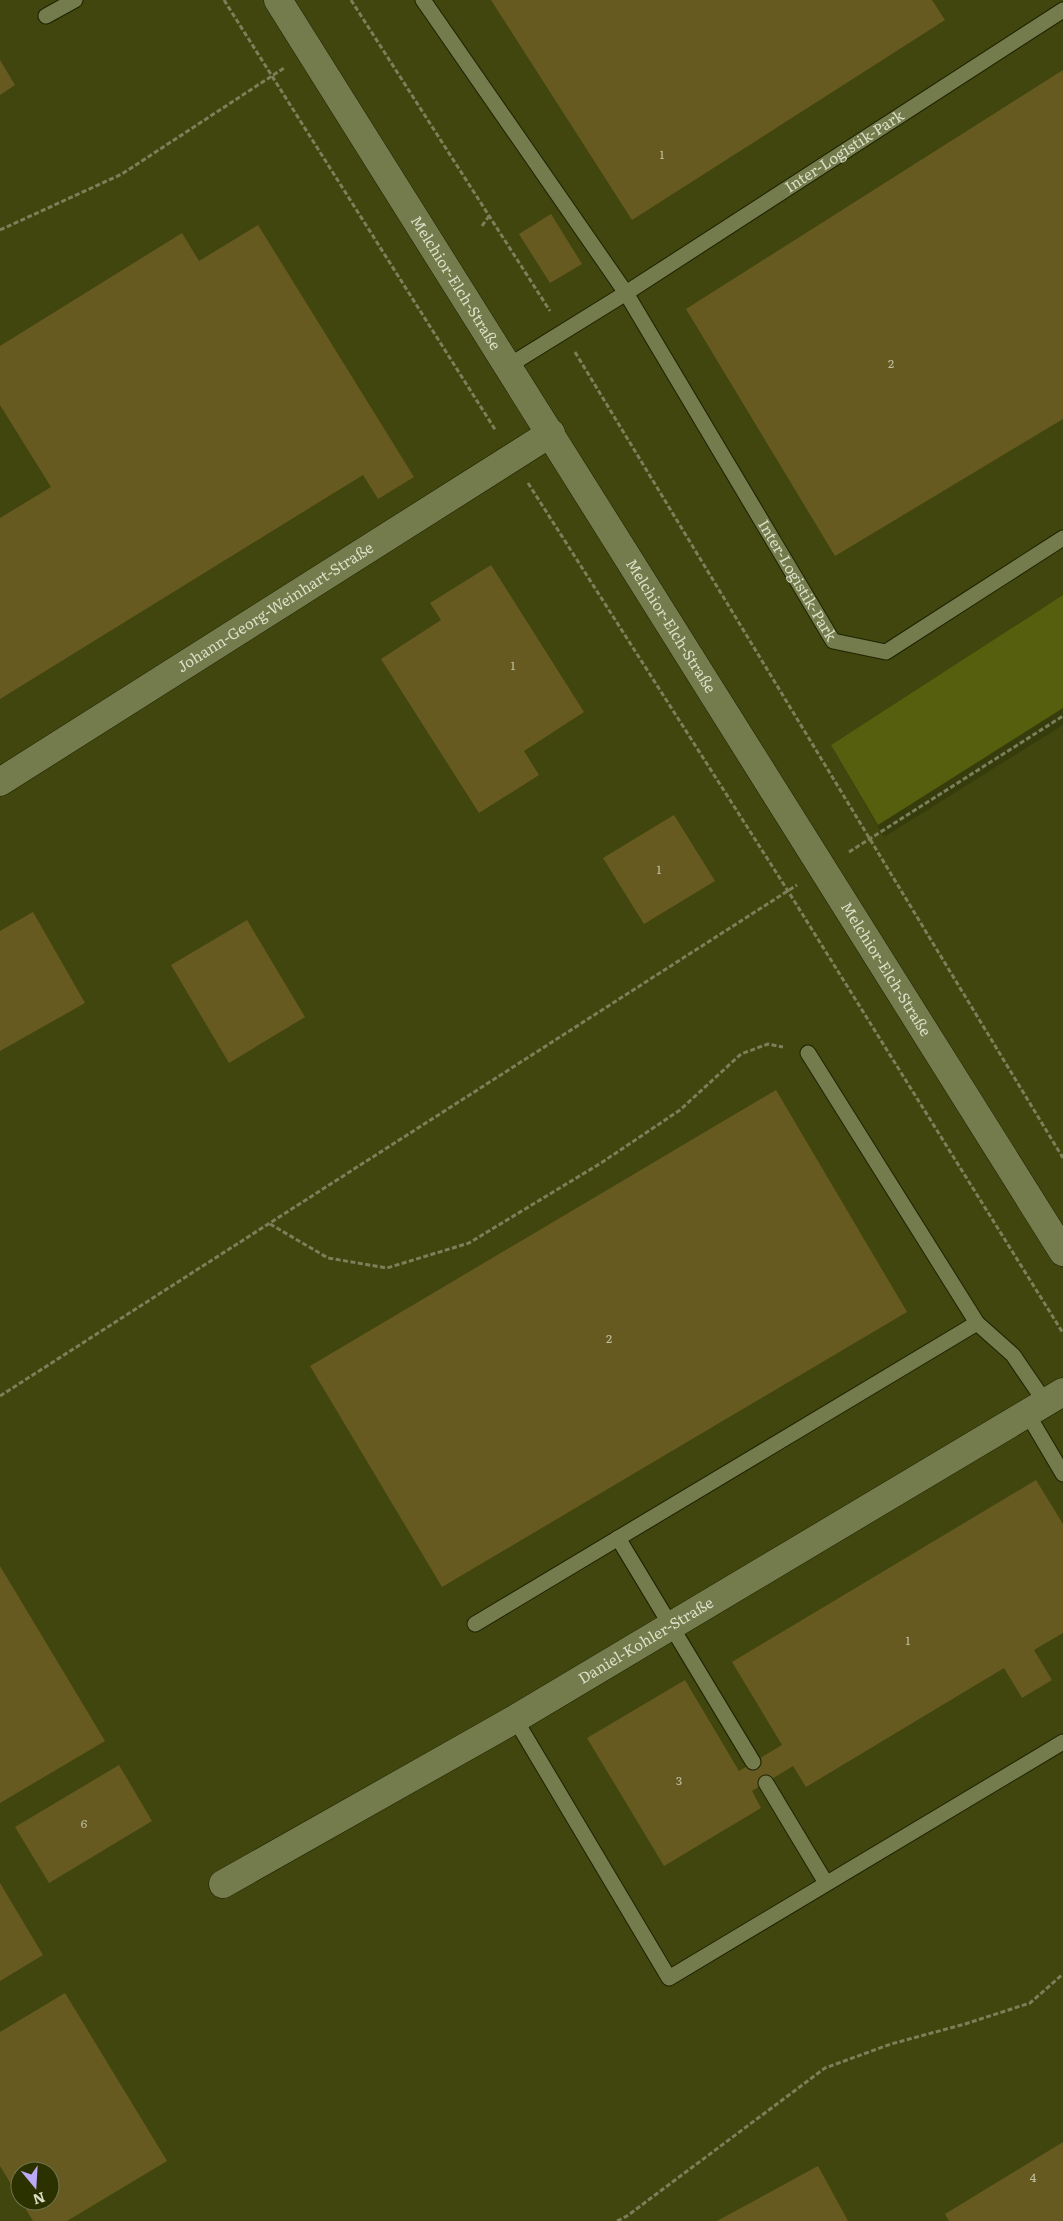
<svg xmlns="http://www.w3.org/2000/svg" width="1063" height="2221" font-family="Literata,serif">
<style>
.built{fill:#40460d;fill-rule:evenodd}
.green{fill:#565f0e}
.building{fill:#675a21}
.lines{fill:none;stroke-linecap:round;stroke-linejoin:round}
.service-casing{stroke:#1e2200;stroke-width:17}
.minor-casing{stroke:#1e2200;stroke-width:29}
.path{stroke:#7b805a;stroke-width:3;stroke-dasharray:5 2.5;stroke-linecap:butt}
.service{stroke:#747c4d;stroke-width:15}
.minor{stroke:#747c4d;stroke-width:28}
.labels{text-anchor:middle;stroke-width:4.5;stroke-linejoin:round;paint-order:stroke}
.number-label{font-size:12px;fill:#bdbe9d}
.street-label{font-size:15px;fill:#dadfc6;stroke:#2c3100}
</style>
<rect width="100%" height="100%" fill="#363c0c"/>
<path class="built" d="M0,0H1063V595L831,745L884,837L1063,725V2221H0ZM20,2171H50V2201H20Z"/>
<path class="green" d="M1063,595V708L878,825L831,745Z"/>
<g class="building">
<path d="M491,0H932L945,20L632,220Z"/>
<path d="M0,60L15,85L0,95Z"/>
<path d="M1063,70V419L835,556L686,309Z"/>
<path d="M551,214L582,264L550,283L519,234Z"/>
<path d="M258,225L414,477L378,499L363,475L0,699V518L51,487L0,405V346L182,233L199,261Z"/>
<path d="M491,565L584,712L524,751L539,775L479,813L381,659L441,620L430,603Z"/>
<path d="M674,815L715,881L644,924L603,858Z"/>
<path d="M33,912L85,1003L0,1051V931Z"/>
<path d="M247,920L305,1017L229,1063L171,965Z"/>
<path d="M776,1090L907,1312L442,1587L310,1366Z"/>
<path d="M1036,1480L1063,1524V1633L1034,1650L1052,1680L1022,1698L1004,1668L806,1787L793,1766L752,1791L761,1808L664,1866L587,1738L685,1680L739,1771L782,1745L732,1662Z"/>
<path d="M0,1566L105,1741L0,1803Z"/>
<path d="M119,1765L152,1821L49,1883L15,1827Z"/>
<path d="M0,1883L43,1955L0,1981Z"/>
<path d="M65,1993L167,2161L67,2221H33L21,2201H50V2171H20V2199L0,2166V2032Z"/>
<path d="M1063,2142V2221H949L945,2214Z"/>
<path d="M818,2166L848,2221H717Z"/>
</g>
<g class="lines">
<defs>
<g id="service">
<path id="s1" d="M423,0L626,293L833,641L886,652L1063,538"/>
<path d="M46,16L75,0"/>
<path id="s2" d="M508,366L626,293L1063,10"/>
<path d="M808,1053L977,1323L1013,1355L1045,1402"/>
<path d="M1027,1413L1063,1474"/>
<path d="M618,1538L753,1762"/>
<path d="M475,1624L977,1323"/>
<path d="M515,1719L669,1978L1063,1742"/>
<path d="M766,1783L826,1883"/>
</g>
<g id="minor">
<path id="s3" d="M278,0L1063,1252"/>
<path id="s4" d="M0,782L551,433"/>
<path id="s5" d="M223,1884L515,1719L1063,1392"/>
</g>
</defs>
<use href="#service" class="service-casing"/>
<use href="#minor" class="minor-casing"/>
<g class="path">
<path d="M224,0L496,431"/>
<path d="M351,0L550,311"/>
<path d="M482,226L489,216"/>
<path d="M0,230L122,174L284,68"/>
<path d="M575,352L1063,1158"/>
<path d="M528,483L788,891L1063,1333"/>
<path d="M849,852L1063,716"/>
<path d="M270,1224L328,1258L387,1268L469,1243L601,1163L680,1110L741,1054L768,1044L783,1047"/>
<path d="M0,1396L797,885"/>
<path d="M617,2221L627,2216L825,2068L891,2044L965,2024L1030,2003L1063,1974"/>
</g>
<use href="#service" class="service"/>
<use href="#minor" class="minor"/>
</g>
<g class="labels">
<g class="number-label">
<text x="662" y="159">1</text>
<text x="891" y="368">2</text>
<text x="513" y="670">1</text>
<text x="659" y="874">1</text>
<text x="609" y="1343">2</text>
<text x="908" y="1645">1</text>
<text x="679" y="1785">3</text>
<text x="84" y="1828">6</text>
<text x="1033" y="2182">4</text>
</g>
<g class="street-label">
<text dy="5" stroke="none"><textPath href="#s2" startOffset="399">Inter-Logistik-Park</textPath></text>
<text dy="5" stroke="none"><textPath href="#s3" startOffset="334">Melchior-Elch-Straße</textPath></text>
<text dy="5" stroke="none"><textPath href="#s1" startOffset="691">Inter-Logistik-Park</textPath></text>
<text dy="5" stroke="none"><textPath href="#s4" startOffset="326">Johann-Georg-Weinhart-Straße</textPath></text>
<text dy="5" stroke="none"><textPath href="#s3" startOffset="739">Melchior-Elch-Straße</textPath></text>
<text dy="5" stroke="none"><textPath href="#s3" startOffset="1144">Melchior-Elch-Straße</textPath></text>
<text dy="5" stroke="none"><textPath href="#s5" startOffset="488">Daniel-Kohler-Straße</textPath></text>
</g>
</g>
<g transform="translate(35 2186) rotate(162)"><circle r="24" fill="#2c3100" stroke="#72774f"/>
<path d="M0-4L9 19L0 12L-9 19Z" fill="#bda9f5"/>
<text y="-8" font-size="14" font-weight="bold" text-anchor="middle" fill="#dadfc6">N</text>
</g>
</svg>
